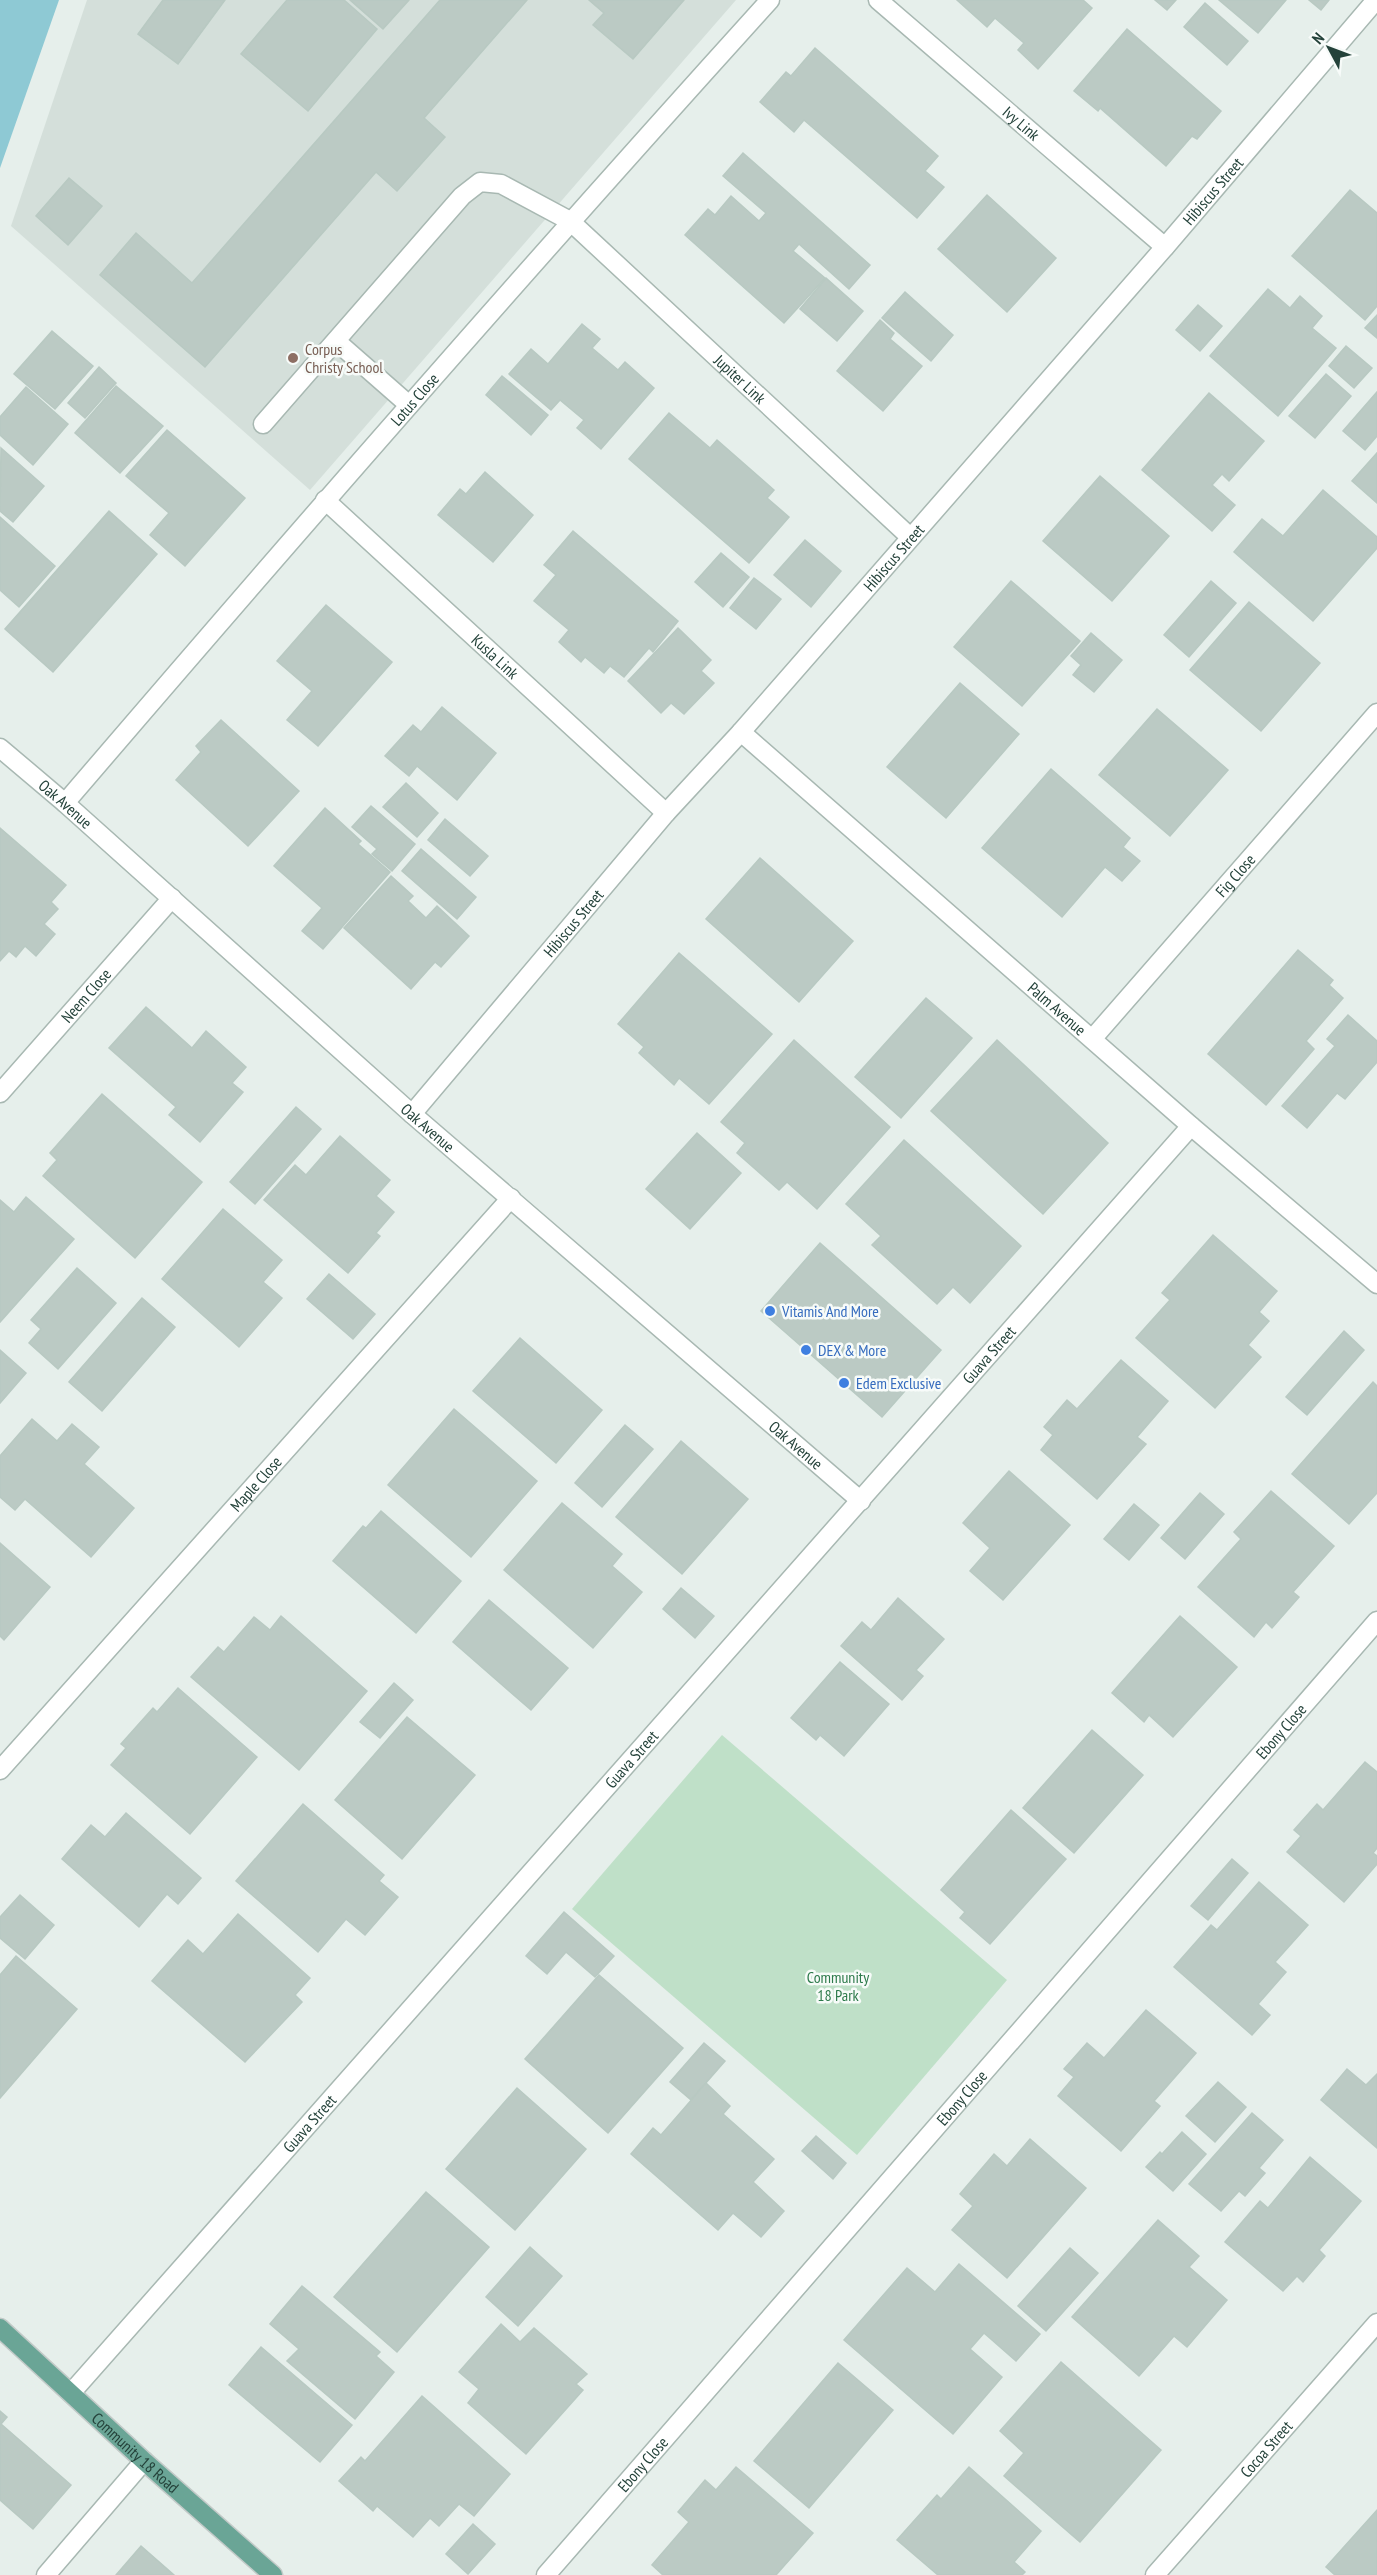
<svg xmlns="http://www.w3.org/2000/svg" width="1377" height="2575" font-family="'PT Sans Narrow',sans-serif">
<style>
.built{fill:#d4dfda}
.green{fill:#bfe0c8}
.water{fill:#8ec9d4}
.building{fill:#bbcac4;stroke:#b8c9c2;stroke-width:1.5}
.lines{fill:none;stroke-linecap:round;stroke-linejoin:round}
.minor-casing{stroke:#a8b8b2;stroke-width:21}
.major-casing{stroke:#c2cac8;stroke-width:21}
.minor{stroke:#fff;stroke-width:18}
.major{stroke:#6aa596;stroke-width:18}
.education-dot{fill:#8d6e63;stroke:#f7fbf9;stroke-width:2}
.shop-dot{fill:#3f7fe0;stroke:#f7fbf9;stroke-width:2}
.labels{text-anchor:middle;stroke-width:5;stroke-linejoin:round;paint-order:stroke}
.street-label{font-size:16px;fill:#24423a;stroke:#f7fbf9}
.education-label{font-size:16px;fill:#785e54;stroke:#f7fbf9;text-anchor:start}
.shop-label{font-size:16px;fill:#366cbe;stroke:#f7fbf9;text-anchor:start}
.park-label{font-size:16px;fill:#2d7a4b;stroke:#f7fbf9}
</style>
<rect width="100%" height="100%" fill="#e6efeb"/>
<path class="built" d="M87,0H736L310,490L11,226Z"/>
<path class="green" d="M722,1735L1007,1980L857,2155L572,1909Z"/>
<path class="water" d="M0,0H59L0,168Z"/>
<g class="building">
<path d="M163,0H225L178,64L138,34Z"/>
<path d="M287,0H344L377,29L308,111L241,54Z"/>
<path d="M350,0H409L383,29Z"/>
<path d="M440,0H527L424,118L445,137L397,191L376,172L205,367L100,275L136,233L192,283Z"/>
<path d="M589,0H684L633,59L593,25L604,13Z"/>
<path d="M957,0H1083L1092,8L1038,69L1018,50L1024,43L995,18L987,27Z"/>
<path d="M1155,0H1176L1167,10Z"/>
<path d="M1219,0H1286L1258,33Z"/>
<path d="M1309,0H1329L1321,10Z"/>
<path d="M1205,3L1248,41L1227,65L1184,27Z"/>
<path d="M1127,29L1221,111L1197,139L1192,136L1166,166L1100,108L1098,111L1074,91Z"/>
<path d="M815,48L938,156L925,171L944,187L917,218L804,120L794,132L760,102L786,72L791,76Z"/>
<path d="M743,153L870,265L849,289L799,244L793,251L825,278L784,323L685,235L708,209L715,215L731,196L759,221L766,213L723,176Z"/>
<path d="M69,178L102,206L68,245L36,216Z"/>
<path d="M1350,190L1377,213V306L1365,320L1292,256Z"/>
<path d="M987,195L1056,258L1007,312L938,249Z"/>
<path d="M826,278L863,311L837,341L800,309Z"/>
<path d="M1268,289L1290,308L1300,296L1322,316L1312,328L1336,348L1278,416L1210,356Z"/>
<path d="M905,292L953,335L931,361L882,318Z"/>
<path d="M1198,305L1222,326L1200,351L1176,330Z"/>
<path d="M1377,315V338L1365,328Z"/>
<path d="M880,320L894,333L890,339L922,366L883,411L837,371Z"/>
<path d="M582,324L600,339L592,348L618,370L625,362L654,388L601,449L577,428L584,420L560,400L551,410L509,374L531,349L548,364Z"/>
<path d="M52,331L93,366L55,409L14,374Z"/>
<path d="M1346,346L1372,368L1354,388L1329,366Z"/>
<path d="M99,367L116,383L85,418L68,403Z"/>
<path d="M1326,374L1351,396L1315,438L1289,416Z"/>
<path d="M502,376L548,415L531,435L486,395Z"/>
<path d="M116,386L163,426L120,473L75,433Z"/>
<path d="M26,387L68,424L33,465L0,435V417Z"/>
<path d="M1377,392V436L1365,450L1343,431Z"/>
<path d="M1209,393L1264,441L1229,481L1222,474L1212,485L1235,505L1212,531L1142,470Z"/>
<path d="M669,413L710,448L717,440L774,490L767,498L789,517L749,563L629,459Z"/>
<path d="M167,430L245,498L185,566L150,535L169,513L126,476Z"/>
<path d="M1,448L44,486L13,522L0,511Z"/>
<path d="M1377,453V503L1352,481Z"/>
<path d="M485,472L533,515L493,562L438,515L460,489L466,494Z"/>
<path d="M1100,476L1169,536L1112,601L1043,541Z"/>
<path d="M1323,490L1377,537V548L1313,621L1234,552L1262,519L1283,536Z"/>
<path d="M109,511L157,554L53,672L5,629Z"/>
<path d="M0,517L55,566L19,607L0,590Z"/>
<path d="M573,531L678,621L653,652L649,648L624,677L610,666L604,673L585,657L581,662L559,642L569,630L534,601L556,575L544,565Z"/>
<path d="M805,540L841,571L811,607L774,575Z"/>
<path d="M721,553L749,577L723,607L695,582Z"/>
<path d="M754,578L781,599L756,629L730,608Z"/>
<path d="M1011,581L1080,641L1022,706L954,647Z"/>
<path d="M1211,581L1236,603L1189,657L1164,635Z"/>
<path d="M1249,602L1320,663L1261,731L1190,670Z"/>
<path d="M326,605L392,662L318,746L287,720L312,691L277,661Z"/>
<path d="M678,628L711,660L701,671L714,683L684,714L671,703L661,713L628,681Z"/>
<path d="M1091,633L1122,660L1094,692L1073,675L1081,665L1071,656Z"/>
<path d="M960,683L1019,734L946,818L887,767Z"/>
<path d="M442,707L496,753L457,800L417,766L409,776L385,756L413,725L421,732Z"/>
<path d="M1157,709L1228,770L1170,836L1099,775Z"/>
<path d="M221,720L299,791L248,846L176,780L201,752L196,746Z"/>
<path d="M1051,769L1130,838L1123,847L1140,861L1122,881L1105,867L1062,917L982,848Z"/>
<path d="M406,783L438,813L417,837L383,807Z"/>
<path d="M371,806L415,844L392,871L372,854L377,849L352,827Z"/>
<path d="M325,808L361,841L358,844L390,872L323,949L302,931L322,908L274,866Z"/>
<path d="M445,819L488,856L470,876L428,840Z"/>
<path d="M0,828L66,885L51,902L58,909L44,924L55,934L36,956L25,946L16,957L9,951L0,961Z"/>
<path d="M421,849L476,897L457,919L402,871Z"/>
<path d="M760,858L853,941L799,1002L706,919Z"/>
<path d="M391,876L413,896L408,901L426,918L437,906L469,936L441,967L435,962L411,989L344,928Z"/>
<path d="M1298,950L1333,980L1329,985L1343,998L1306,1041L1314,1049L1266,1105L1208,1054Z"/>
<path d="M679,953L772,1034L709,1104L679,1078L674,1085L639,1053L644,1047L618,1024Z"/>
<path d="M926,998L972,1038L901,1118L855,1077Z"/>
<path d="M146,1007L192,1048L206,1031L246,1067L232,1083L243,1092L200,1142L169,1115L176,1107L109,1048Z"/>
<path d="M1348,1015L1377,1041V1062L1345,1099L1337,1093L1307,1128L1282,1106L1335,1046L1327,1039Z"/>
<path d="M794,1040L890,1127L817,1209L787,1182L779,1190L737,1153L745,1143L721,1122Z"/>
<path d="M997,1040L1108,1143L1043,1214L931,1111Z"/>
<path d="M102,1094L202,1182L135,1258L43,1176L57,1160L50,1153Z"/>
<path d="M296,1107L321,1129L255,1204L230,1182Z"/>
<path d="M697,1133L741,1173L690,1229L646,1189Z"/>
<path d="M340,1136L390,1180L376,1196L394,1212L376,1233L380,1236L348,1273L264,1200L295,1165L306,1175Z"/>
<path d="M904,1140L1021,1246L970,1303L953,1287L937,1304L872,1245L881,1236L846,1204Z"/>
<path d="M26,1197L74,1239L0,1322V1200L14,1212Z"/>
<path d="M223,1209L282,1260L263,1282L282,1298L239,1347L162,1279Z"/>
<path d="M1213,1235L1277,1291L1259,1312L1269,1321L1248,1345L1261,1357L1215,1408L1136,1338L1170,1300L1162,1293Z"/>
<path d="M820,1243L941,1350L882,1417L761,1311Z"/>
<path d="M77,1268L116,1303L58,1369L29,1343L41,1329L31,1320Z"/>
<path d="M329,1274L375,1314L353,1339L307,1299Z"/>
<path d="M142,1298L175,1327L102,1411L69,1382Z"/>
<path d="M1344,1331L1364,1350L1307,1415L1286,1397Z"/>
<path d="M520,1338L602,1410L556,1463L473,1391Z"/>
<path d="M0,1350L26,1373L0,1403Z"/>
<path d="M1121,1360L1168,1401L1137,1437L1146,1444L1097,1499L1041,1450L1053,1435L1044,1427L1067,1400L1077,1409Z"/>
<path d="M1373,1382L1377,1386V1493L1349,1524L1292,1474Z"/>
<path d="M454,1409L537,1481L471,1557L388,1485Z"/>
<path d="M32,1419L57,1441L72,1424L99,1447L84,1464L134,1508L91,1557L25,1499L15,1510L0,1497V1456Z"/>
<path d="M625,1425L653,1449L602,1507L575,1483Z"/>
<path d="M681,1441L748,1499L682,1574L616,1517Z"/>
<path d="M1009,1471L1070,1525L1003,1600L970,1571L990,1548L963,1523Z"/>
<path d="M1271,1491L1334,1546L1293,1592L1299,1597L1272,1628L1266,1622L1254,1637L1198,1587L1241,1539L1234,1532Z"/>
<path d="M1200,1493L1224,1514L1185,1559L1161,1538Z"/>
<path d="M562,1503L622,1554L612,1566L642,1592L593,1648L504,1570Z"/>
<path d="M1134,1504L1159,1525L1129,1560L1104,1539Z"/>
<path d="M381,1511L461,1581L416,1633L333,1561L363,1526L366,1528Z"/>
<path d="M0,1543L50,1587L4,1640L0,1636Z"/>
<path d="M681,1588L714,1616L695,1638L663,1609Z"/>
<path d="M898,1598L944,1639L916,1670L923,1676L902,1700L841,1646L862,1622L871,1630Z"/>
<path d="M489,1600L568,1668L531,1710L453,1642Z"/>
<path d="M281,1616L367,1691L299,1770L191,1677L218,1647L224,1652L254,1617L270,1630Z"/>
<path d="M1180,1616L1237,1667L1173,1737L1149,1715L1144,1722L1112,1693Z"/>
<path d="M840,1662L889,1704L844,1756L820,1735L816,1740L791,1718Z"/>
<path d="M394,1683L413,1700L380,1738L360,1722Z"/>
<path d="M178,1688L257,1757L190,1834L111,1765L126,1748L121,1744L153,1708L157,1712Z"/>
<path d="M407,1717L475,1775L402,1859L335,1800Z"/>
<path d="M1092,1730L1143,1775L1074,1853L1023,1808Z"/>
<path d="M1365,1762L1377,1772V1848L1373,1853L1377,1856V1864L1344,1902L1287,1852L1301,1836L1294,1830L1317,1804L1323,1810Z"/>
<path d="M303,1804L384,1875L379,1881L398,1897L365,1935L346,1919L318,1952L236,1881Z"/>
<path d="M1011,1810L1066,1859L990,1944L960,1918L965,1912L941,1890Z"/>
<path d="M126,1813L201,1878L178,1904L167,1894L139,1927L62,1859L91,1825L105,1837Z"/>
<path d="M1232,1859L1248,1873L1208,1920L1191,1906Z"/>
<path d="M1259,1882L1308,1925L1275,1962L1286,1972L1258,2004L1270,2015L1252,2035L1174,1967L1211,1925L1217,1930Z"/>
<path d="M20,1895L54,1925L25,1959L0,1938V1917Z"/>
<path d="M564,1912L614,1956L595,1977L566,1952L547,1974L526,1956Z"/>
<path d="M238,1914L310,1978L295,1995L302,2002L245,2062L152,1981L188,1940L203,1954Z"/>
<path d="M16,1956L77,2009L0,2098V1975Z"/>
<path d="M599,1975L683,2048L608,2133L525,2059Z"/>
<path d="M1146,2010L1196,2053L1154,2101L1160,2106L1121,2151L1058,2096L1074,2077L1064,2069L1087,2043L1104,2058Z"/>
<path d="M704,2043L725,2061L691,2100L670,2082Z"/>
<path d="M1347,2069L1366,2085L1377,2074V2148L1321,2100Z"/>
<path d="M1218,2082L1246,2107L1215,2142L1186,2116Z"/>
<path d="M706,2083L730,2106L723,2114L774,2159L753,2182L784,2211L761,2237L733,2213L718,2230L631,2154L653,2128L661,2135Z"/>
<path d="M517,2088L586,2149L515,2230L446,2169Z"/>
<path d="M1252,2113L1283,2140L1259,2168L1265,2173L1245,2196L1239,2191L1221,2211L1189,2184Z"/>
<path d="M1182,2132L1206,2154L1173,2191L1146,2167L1160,2152L1162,2154Z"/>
<path d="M816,2136L846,2163L833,2179L802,2151Z"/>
<path d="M1030,2139L1086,2188L1007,2278L952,2230L973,2206L960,2194L994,2154L1007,2166Z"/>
<path d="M1310,2157L1361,2201L1319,2250L1325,2256L1303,2282L1297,2276L1283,2291L1225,2242L1260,2201L1268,2208Z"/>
<path d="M426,2192L489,2247L397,2352L334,2297Z"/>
<path d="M1158,2220L1199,2256L1189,2267L1227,2300L1187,2347L1174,2336L1139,2376L1072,2317Z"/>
<path d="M530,2247L562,2276L518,2326L486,2297Z"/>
<path d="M1070,2248L1098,2273L1046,2331L1018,2306Z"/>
<path d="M959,2264L1040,2334L1016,2361L984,2333L970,2349L1002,2377L953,2434L844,2340L907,2268L935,2292Z"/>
<path d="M302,2286L380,2352L376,2356L394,2372L355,2419L287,2361L299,2349L270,2324Z"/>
<path d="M501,2324L520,2342L534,2328L587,2374L576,2384L583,2390L526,2454L468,2403L479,2389L459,2372Z"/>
<path d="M261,2347L352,2425L320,2462L229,2385Z"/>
<path d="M1061,2362L1161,2450L1080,2542L1004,2476L1024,2453L1000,2431Z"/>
<path d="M838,2363L893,2410L809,2508L754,2461Z"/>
<path d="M422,2396L510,2474L474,2516L459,2504L439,2526L430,2518L413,2537L377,2506L373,2511L339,2481L361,2457L365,2461Z"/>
<path d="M0,2411L7,2417L1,2424L71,2485L33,2529L0,2500Z"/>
<path d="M736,2467L813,2533L776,2575H663L652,2565L689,2522L678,2512L705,2480L716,2490Z"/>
<path d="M969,2467L1041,2531L1014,2562L1025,2572L1022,2575H938L897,2540L937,2495L941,2499Z"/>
<path d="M1377,2510V2575H1335L1326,2567Z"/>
<path d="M473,2524L495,2544L468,2574L446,2554Z"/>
<path d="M141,2546L174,2575H116Z"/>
</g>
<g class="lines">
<defs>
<g id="minor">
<path id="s1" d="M878,0L1165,247"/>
<path d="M336,341L409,405"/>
<path id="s2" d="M263,424L462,196L480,182L501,184L570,221L909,536"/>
<path id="s3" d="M325,500L666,813"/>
<path id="s4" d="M741,732L1191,1126L1377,1284"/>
<path id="s5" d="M0,748L65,803L412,1114L861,1501"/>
<path id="s6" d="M65,803C297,532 531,264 770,0"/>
<path id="s7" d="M1093,1038L1377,713"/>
<path id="s8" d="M0,1093L172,898"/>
<path id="s9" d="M412,1114L666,813L741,732L1165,247L1376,0"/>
<path id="s10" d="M0,1770L511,1198"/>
<path id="s11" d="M71,2393L1191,1126"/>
<path d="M46,2575L144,2461"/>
<path id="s12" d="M546,2575L1377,1621"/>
<path id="s13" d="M1155,2575L1377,2323"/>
</g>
<g id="major">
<path id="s14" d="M0,2328L144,2461L273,2575"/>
</g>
</defs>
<use href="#minor" class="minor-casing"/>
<use href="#major" class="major-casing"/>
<use href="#minor" class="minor"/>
<use href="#major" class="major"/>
</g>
<circle class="education-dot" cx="293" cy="358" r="6"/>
<g class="shop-dot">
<circle cx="770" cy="1311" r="6"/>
<circle cx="806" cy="1350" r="6"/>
<circle cx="844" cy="1383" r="6"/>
</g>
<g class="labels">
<g class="street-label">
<text dy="6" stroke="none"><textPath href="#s1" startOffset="189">Ivy Link</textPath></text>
<text dy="6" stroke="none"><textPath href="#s9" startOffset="1222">Hibiscus Street</textPath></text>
<text dy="6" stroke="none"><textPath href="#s2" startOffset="657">Jupiter Link</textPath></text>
<text dy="6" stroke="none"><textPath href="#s6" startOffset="534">Lotus Close</textPath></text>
<text dy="6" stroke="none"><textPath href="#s9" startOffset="736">Hibiscus Street</textPath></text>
<text dy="6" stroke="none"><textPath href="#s3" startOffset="231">Kusla Link</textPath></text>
<text dy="6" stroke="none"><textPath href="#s5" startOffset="86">Oak Avenue</textPath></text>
<text dy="6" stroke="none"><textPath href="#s7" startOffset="216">Fig Close</textPath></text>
<text dy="6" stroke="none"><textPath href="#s9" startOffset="250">Hibiscus Street</textPath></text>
<text dy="6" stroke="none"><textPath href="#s8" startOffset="130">Neem Close</textPath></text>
<text dy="6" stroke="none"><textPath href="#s4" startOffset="420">Palm Avenue</textPath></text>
<text dy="6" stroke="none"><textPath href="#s5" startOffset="572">Oak Avenue</textPath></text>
<text dy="6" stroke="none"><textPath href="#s11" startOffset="1386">Guava Street</textPath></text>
<text dy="6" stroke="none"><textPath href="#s5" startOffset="1058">Oak Avenue</textPath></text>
<text dy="6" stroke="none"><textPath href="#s10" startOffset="384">Maple Close</textPath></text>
<text dy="6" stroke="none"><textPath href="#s12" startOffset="1119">Ebony Close</textPath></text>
<text dy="6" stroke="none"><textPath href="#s11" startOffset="846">Guava Street</textPath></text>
<text dy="6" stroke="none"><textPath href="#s12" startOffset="633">Ebony Close</textPath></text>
<text dy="6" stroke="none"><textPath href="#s11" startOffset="360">Guava Street</textPath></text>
<text dy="6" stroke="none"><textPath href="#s13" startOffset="168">Cocoa Street</textPath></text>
<text dy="6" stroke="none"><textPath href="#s14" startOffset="184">Community 18 Road</textPath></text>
<text dy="6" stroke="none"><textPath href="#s12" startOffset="147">Ebony Close</textPath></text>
</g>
<g class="education-label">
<text x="305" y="355">Corpus<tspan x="305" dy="18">Christy School</tspan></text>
</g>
<g class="shop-label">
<text x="782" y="1317">Vitamis And More</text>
<text x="818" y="1356">DEX &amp; More</text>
<text x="856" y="1389">Edem Exclusive</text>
</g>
<g class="park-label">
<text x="838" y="1983">Community<tspan x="838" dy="18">18 Park</tspan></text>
</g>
</g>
<g transform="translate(1329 48) rotate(311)" stroke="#f7fbf9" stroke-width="4.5" paint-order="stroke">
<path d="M0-4.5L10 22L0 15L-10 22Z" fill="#24423a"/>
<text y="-9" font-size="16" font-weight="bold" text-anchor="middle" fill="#24423a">N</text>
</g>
</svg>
